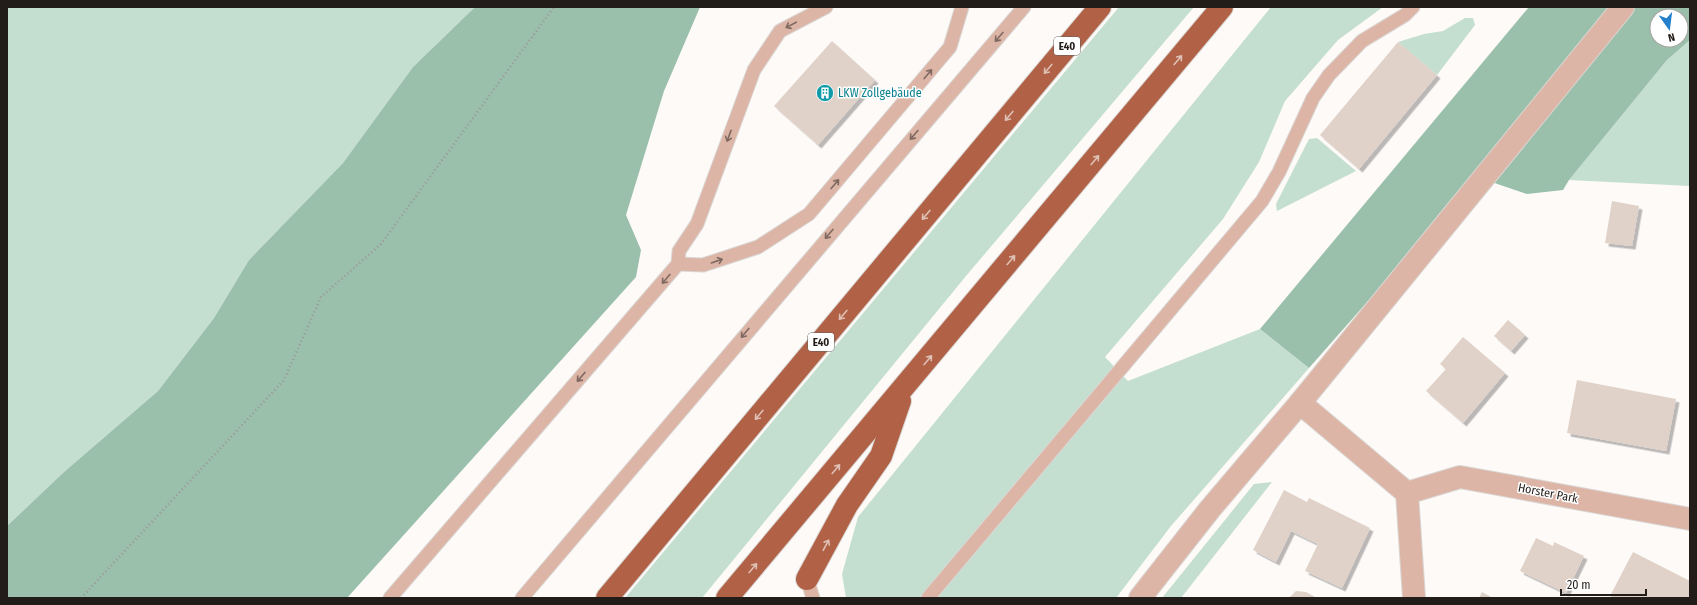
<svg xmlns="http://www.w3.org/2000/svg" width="1697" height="605" font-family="'Fira Sans Condensed',sans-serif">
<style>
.green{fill:#c4dfcf}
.forest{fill:#9abfaa;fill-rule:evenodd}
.building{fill:#e0d2c8;filter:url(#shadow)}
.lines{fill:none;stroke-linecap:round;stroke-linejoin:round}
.lane-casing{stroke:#dad7d4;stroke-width:15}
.street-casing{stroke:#dad7d4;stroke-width:24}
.highway-casing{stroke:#dad7d4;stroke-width:24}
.path{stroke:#9b9794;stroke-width:2.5;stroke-dasharray:1 3;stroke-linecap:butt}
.lane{stroke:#dcb5a7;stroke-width:13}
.street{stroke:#dcb5a7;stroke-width:22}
.highway{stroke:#b06146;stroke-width:22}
.oneway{stroke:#7f6960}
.oneway2{stroke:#dfc0b5}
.labels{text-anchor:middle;stroke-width:3;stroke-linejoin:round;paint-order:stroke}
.shield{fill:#fff;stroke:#64615e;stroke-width:1}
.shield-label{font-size:11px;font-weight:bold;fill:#221d19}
.culture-label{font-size:12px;fill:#0d838f;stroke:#fff;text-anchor:start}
.street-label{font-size:12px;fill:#221d19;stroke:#fff}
</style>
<defs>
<filter id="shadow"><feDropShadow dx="3.5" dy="3.5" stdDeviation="0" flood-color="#0004"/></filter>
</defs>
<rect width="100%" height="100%" fill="#fdfaf8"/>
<g class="green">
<path d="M7,7H475L413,67L343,163L249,260L214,318L158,391L64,472L7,526Z"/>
<path d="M1119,7H1194L966,276L702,598H625Z"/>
<path d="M1271,7H1383L1338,40L1285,101L1259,162L1223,219L1105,357L1128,381L1260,329L1309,368L1171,526L1116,598H846L842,574L858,517Z"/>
<path d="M1465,18H1473L1475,25L1437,75L1398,42L1424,34L1443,31Z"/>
<path d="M1690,40V186L1569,180L1667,60Z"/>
<path d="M1317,138L1356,171L1277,211L1276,204L1309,139Z"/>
<path d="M1272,482L1181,598H1162L1254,484Z"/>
</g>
<g class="forest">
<path d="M475,7H700L664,91L626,215L641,250L636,277L347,598H7V526L64,472L158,391L214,318L249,260L343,163L413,67Z"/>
<path d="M1529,7H1690V40L1667,60L1569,180L1563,190L1527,194L1471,175L1376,292L1309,368L1260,329ZM1657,16H1681V40H1657Z"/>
</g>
<g class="building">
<path d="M832,41L875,80L818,145L774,106Z"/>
<path d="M1398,42L1437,75L1359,169L1320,135Z"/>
<path d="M1612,201L1639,206L1632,246L1605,243Z"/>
<path d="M1508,320L1525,335L1511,351L1494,336Z"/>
<path d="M1463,337L1505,373L1463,423L1426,391L1446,369L1440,364Z"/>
<path d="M1577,380L1676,399L1666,451L1567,433Z"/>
<path d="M1284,490L1307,502L1309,498L1370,528L1342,588L1305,571L1318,544L1291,531L1276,562L1253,550Z"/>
<path d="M1536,538L1553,546L1554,542L1584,556L1566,593L1520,571Z"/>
<path d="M1633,552L1690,581V598H1614L1610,596Z"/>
<path d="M1296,591L1306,592L1317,598H1289Z"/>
<path d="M1482,592L1493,598H1479Z"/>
</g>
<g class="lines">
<defs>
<g id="lane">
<path d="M678,264L703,265L758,247L809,214L950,47L962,7"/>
<path d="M807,579L813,598"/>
<path d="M390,598L678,264L679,251L697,224L754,70L780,31L826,7"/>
<path d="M522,598L1024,7"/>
<path d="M928,598L1262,201L1279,172L1313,98L1329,75L1362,41L1405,15L1413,7"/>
</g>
<g id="street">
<path d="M1300,403L1407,493L1460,477L1690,519"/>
<path d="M1407,493L1414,598"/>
<path d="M1140,598L1210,509L1300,403L1623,7"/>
</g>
<g id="highway">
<path d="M807,579L847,505L881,456L900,401"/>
<path d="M607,598L1100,7"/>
<path d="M727,598L1222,7"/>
</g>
</defs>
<use href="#lane" class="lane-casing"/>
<use href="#street" class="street-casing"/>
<use href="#highway" class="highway-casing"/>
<path class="path" d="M81,598L284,380L321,297L381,244L554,7"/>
<use href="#lane" class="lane"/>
<use href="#street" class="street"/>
<use href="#highway" class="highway"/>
</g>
<defs><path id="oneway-shaft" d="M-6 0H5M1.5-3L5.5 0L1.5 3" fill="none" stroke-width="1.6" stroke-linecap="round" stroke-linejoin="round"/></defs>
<g class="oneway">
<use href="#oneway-shaft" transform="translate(791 25) rotate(152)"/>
<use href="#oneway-shaft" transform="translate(999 37) rotate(131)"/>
<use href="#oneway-shaft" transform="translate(928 74) rotate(-50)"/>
<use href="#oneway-shaft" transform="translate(914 135) rotate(131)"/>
<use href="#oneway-shaft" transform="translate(729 136) rotate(110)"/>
<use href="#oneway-shaft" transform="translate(835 184) rotate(-50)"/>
<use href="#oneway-shaft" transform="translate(829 234) rotate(131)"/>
<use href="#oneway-shaft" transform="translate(717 261) rotate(-19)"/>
<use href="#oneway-shaft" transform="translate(666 279) rotate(130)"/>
<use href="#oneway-shaft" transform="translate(745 333) rotate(130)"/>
<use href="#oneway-shaft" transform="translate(581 377) rotate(131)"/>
</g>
<g class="oneway2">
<use href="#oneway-shaft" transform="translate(1178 60) rotate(-50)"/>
<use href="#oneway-shaft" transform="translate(1048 69) rotate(130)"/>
<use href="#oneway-shaft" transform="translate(1009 116) rotate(130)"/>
<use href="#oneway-shaft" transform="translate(1095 160) rotate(-50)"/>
<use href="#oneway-shaft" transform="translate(926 215) rotate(130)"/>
<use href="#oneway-shaft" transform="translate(1011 260) rotate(-50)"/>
<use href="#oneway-shaft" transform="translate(843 315) rotate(130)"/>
<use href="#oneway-shaft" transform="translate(928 360) rotate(-50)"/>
<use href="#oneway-shaft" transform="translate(759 415) rotate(130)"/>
<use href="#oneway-shaft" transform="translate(836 469) rotate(-50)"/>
<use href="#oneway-shaft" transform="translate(826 545) rotate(-62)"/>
<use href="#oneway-shaft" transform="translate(753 568) rotate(-50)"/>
</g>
<defs>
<symbol id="building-disc" viewBox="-11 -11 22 22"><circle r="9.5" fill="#0f9aa8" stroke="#fff"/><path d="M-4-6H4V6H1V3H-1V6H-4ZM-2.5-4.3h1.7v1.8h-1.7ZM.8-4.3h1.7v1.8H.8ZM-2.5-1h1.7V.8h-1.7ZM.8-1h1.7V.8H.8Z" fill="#fff"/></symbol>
</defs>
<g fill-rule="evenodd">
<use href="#building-disc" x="815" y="83" width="20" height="20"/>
</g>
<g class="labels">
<g class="shield">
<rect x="1054" y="37" width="26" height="18" rx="3"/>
<rect x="808" y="333" width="26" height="18" rx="3"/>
</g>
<g class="shield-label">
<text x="1067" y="50">E40</text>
<text x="821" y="346">E40</text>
</g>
<g class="culture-label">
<text x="838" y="97">LKW Zollgebäude</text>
</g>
<g class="street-label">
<text transform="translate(1548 493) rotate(11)" y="4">Horster Park</text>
</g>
</g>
<rect width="1697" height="605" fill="none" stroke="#221d19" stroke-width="16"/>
<g transform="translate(1669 28) rotate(166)"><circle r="19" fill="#ffffff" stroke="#a7a5a3"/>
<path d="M0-3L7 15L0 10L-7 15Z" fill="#2280cd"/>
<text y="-6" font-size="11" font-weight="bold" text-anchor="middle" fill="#221d19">N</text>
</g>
<path d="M1561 589v6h85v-6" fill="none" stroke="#221d19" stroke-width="2"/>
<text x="1567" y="589" font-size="12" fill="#221d19" stroke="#ffffff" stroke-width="3" paint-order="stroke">20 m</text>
</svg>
